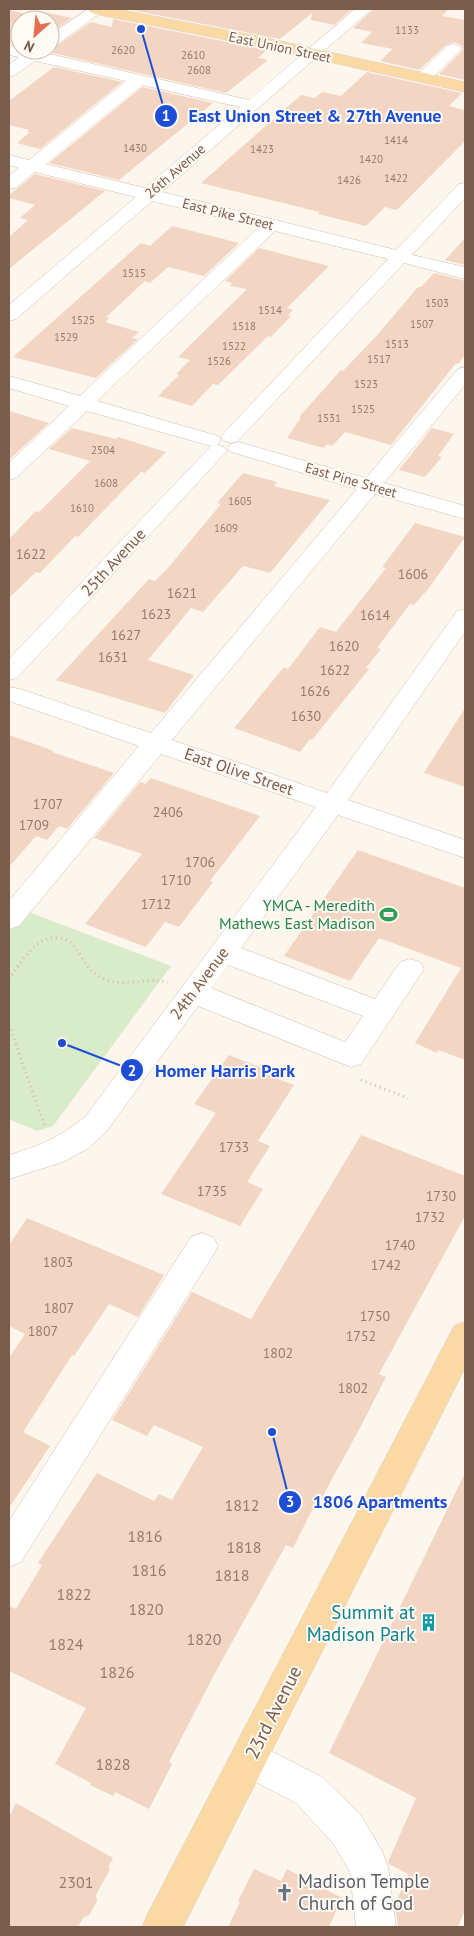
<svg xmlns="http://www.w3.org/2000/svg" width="474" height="1936" font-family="'PT Sans',sans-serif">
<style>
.green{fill:#d8ecc9}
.building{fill:#f3d5c3}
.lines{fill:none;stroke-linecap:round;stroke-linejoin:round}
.minor-casing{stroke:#d1beb0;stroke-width:1}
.major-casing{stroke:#dad1cd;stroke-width:1}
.path{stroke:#d9b8a5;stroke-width:3;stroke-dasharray:1 4;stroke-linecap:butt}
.minor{fill:#fff;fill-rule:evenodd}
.major{fill:#fbd9a5;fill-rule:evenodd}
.labels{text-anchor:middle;stroke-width:4;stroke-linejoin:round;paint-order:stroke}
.far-number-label{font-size:11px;fill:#987a6a}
.far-street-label{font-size:14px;fill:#7a5c4d;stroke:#fffaf3}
.number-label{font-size:14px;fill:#987a6a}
.street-label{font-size:16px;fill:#7a5c4d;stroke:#fffaf3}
.leisure-label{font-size:16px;fill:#27864d;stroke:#fffaf3;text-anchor:end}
.near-number-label{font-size:16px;fill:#987a6a}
.near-culture-label{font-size:19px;fill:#0d838f;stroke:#fffaf3;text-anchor:end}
.near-street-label{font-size:19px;fill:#7a5c4d;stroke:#fffaf3}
.near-worship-label{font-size:19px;fill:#5b616d;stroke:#fffaf3;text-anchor:start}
.leader{fill:none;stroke:#1d4ed8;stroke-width:2}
.callout-dot{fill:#1d4ed8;stroke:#fffaf3;stroke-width:2}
.mark-label{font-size:15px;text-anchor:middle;font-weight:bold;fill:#fff}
.callout-label{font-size:18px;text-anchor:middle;font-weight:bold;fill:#1d4ed8;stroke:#fffaf3;stroke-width:4;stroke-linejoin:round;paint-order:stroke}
</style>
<rect width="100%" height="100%" fill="#fdf6ec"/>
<path class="green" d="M26,911L171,966L53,1126L37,1131L9,1119V932Z"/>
<g class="building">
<path d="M126,9H352L334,25L311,20L312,13L280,39Z"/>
<path d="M374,9H449L442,16L465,20V80L439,74L463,50L461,45L454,42L446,45L419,70L380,61L393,49L361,43L372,32L353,28Z"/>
<path d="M9,10L32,15L39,11L72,18L50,33V20H20V46L9,43Z"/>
<path d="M113,19L267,50L258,58L268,60L226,93L48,52L91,22L112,27Z"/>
<path d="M54,67L122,82L40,149L17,143L30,132H27L29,130L9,125V101Z"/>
<path d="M367,72L462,93L449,106L465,110V141L399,208L396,210L385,207L366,226L318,214L320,212L201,183L301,95L315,98L322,92L341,96Z"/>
<path d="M142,87L213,103L119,180L49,163Z"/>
<path d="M35,174L105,191L9,269V237L28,220L20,218L35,205L9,198V195Z"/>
<path d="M172,226L239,243L204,276L168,267L150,283L145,281L106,317L110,318L105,322L139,332L132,338L138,339L96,378L13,357L141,243L150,246Z"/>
<path d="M465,238V265L445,260Z"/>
<path d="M259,248L329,266L287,308L293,310L288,315L291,316L271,337L268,336L218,385L213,384L192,406L158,396L179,375L176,374L190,360L178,357L247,289L230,286L232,283L225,281Z"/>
<path d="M434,273L465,281V355L458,364L456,363L391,445L345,432L332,446L327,444L324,448L287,438L300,419V416L341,370L343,371L379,333L418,287H421Z"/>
<path d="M9,411L49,423L9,460Z"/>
<path d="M72,428L116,439L118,437L166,452L145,473L141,472L78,537L75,536L40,573L36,572L9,598V539L32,515L36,511L39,512L90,461L49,449Z"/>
<path d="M432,428L454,434L438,456L442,457L425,477L399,470Z"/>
<path d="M243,473L277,482L274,486L330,500L270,573L243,566L203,612L191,608L148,660L194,675L165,713L56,680L149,579L155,581L168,568L221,504L217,503Z"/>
<path d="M415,523L465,537L429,588L414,605L410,604L377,648L381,649L366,668L369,669L312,740L310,739L300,752L234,728L284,667L288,669L320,627L336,632L386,568L382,567Z"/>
<path d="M465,708V787L424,773Z"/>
<path d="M9,735L43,747L53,751L52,752L114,773L67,829L59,826L47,840L36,836L9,867Z"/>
<path d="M151,778L260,816L210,881L213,882L179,927L165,922L146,947L85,924L142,854L94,838L140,782L145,784Z"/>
<path d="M358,850L465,888V1060L438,1050L437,1053L415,1043L461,968L379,938L350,981L284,956Z"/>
<path d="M229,1055L267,1070L264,1074L294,1085L258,1141L270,1146L247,1182L263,1189L240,1226L161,1194L216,1113L194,1104Z"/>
<path d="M361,1135L465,1176V1216L379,1374L386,1377L361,1426L319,1503L316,1502L293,1548L286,1545L215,1673L169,1762L172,1764L149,1809L115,1792L113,1796L90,1785L91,1783L55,1764L86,1708L9,1671V1606L16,1609L42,1565L38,1563L97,1473L154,1501L159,1494L172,1500L203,1447L154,1425L147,1436L112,1420L192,1292L251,1319Z"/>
<path d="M27,1218L164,1275L138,1317L109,1304L74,1356L72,1355L23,1432L50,1446L9,1508V1358L25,1334L9,1326V1245Z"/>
<path d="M465,1473V1910L458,1927H398L395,1905L408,1874L389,1864L388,1862L416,1798L329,1753Z"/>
<path d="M16,1803L113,1858L108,1868L110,1869L96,1895L97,1901L89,1915L83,1918L78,1927H9V1817Z"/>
<path d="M254,1869L281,1881L287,1869L342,1898L329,1927H228L240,1902L238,1901Z"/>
</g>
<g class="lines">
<defs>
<g id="minor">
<path d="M88,9H106L56,45L50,47V35Z"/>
<path d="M355,9H372L162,192L396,250L459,184L465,183V198L412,255L465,267V279L404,263L238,441L231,443L224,441L221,437L224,433L388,259L275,231L97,401L218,436L221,440L217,445L224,447L227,451L17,678L9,680V659L211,446L87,411L16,478L9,480V463L69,406L9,388V376L80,396L259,227L152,201L16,319L9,321V305L136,197L35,172L15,188L9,189V176L19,168L9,165V155L29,160L126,81L35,61L15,75L9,77V65L19,57L9,55V45L20,48V50H47L45,53L249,100ZM142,85L240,107L145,188L45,164Z"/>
<path d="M453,44L459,46L461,49L459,52L429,81H417L415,78L417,75L447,46Z"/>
<path d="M465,367V385L384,483L465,506V519L375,494L172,740L327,793L457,611L465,609V632L348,800L465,840V858L338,815L241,948L375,999L400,962L410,959L420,962L424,969L361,1064L351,1067L198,1006L106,1132L87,1149L63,1162L9,1179V1155C42,1145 59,1138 86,1116L316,807L161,754L19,926L9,929V901L139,746L9,701V687L20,689L151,733L357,489L231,452L228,448L231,444L238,442L245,444L366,478L458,369ZM228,965L363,1016L345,1042L211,988Z"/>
<path d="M202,1233L213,1237L218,1246L213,1255L21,1562L9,1567V1521L191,1237Z"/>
<path d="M249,1740L322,1777L361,1815L383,1853L388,1867L396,1927H356L350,1872L333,1843L296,1803L236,1772L230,1759L236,1746Z"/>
</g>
<g id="major">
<path d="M88,9H117L257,36L465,82V92L257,46L95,14L90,12Z"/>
<path d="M465,1322V1368L183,1927H142L148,1913L454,1326Z"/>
</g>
</defs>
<use href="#minor" class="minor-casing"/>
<use href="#major" class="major-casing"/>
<g class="path">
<path d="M9,979C21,963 36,934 60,938C65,939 70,941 73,945C86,960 85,972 107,980C127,987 148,977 168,982"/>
<path d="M9,1025L45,1127"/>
<path d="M361,1080L408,1098"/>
</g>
<use href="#minor" class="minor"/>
<use href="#major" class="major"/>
</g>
<defs>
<symbol id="stadium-bare" viewBox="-9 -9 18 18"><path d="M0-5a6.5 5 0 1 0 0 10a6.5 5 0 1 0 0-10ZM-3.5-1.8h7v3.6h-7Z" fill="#2e9e5b" stroke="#fffaf3" stroke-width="2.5" paint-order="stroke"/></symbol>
<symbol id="building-bare" viewBox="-9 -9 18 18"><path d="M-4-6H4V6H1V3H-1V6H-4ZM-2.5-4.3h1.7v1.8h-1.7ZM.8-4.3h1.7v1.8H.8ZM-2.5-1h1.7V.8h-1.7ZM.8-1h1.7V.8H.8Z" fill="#0f9aa8" stroke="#fffaf3" stroke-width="2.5" paint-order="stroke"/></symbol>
<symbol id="church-bare" viewBox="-9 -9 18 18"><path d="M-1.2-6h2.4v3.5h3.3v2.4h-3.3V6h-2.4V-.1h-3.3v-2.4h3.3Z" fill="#6b7280" stroke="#fffaf3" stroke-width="2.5" paint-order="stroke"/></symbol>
</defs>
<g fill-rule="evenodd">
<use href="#stadium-bare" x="376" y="902" width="25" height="25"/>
<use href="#building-bare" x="416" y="1610" width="25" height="25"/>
<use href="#church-bare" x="272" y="1880" width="25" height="25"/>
</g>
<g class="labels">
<g class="far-number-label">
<text x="407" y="34">1133</text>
<text x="123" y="54">2620</text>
<text x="193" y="59">2610</text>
<text x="199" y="74">2608</text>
<text x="396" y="144">1414</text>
<text x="135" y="152">1430</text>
<text x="262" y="153">1423</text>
<text x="371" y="163">1420</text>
<text x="396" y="182">1422</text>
<text x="349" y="184">1426</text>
<text x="134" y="277">1515</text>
<text x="437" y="307">1503</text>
<text x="270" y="314">1514</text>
<text x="83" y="324">1525</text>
<text x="422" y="328">1507</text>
<text x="244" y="330">1518</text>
<text x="66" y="341">1529</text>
<text x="397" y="348">1513</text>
<text x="234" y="350">1522</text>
<text x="379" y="363">1517</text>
<text x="219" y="365">1526</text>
<text x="366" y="388">1523</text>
<text x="363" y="413">1525</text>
<text x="329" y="422">1531</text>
<text x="103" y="454">2504</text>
<text x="106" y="487">1608</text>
<text x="240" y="505">1605</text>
<text x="82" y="512">1610</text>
<text x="226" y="532">1609</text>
</g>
<g class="far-street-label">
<text transform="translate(280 47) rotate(12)" y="5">East Union Street</text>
<text transform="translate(175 171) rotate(-41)" y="5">26th Avenue</text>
<text transform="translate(228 214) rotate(14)" y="5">East Pike Street</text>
<text transform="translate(351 480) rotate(16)" y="5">East Pine Street</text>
</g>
<g class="number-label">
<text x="31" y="559">1622</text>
<text x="413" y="579">1606</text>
<text x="182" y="598">1621</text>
<text x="156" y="619">1623</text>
<text x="375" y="620">1614</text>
<text x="126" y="640">1627</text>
<text x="344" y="651">1620</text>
<text x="113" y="662">1631</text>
<text x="335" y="675">1622</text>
<text x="315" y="696">1626</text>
<text x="306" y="721">1630</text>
<text x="48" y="809">1707</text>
<text x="168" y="817">2406</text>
<text x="34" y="830">1709</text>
<text x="200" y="867">1706</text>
<text x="176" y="885">1710</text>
<text x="156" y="909">1712</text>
<text x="234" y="1152">1733</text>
<text x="212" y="1196">1735</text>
<text x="441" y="1201">1730</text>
<text x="430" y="1222">1732</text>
<text x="400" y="1250">1740</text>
<text x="58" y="1267">1803</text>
<text x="386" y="1270">1742</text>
<text x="59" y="1313">1807</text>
<text x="375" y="1321">1750</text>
<text x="43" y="1336">1807</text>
<text x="361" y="1341">1752</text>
<text x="278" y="1358">1802</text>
<text x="353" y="1393">1802</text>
</g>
<g class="street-label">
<text transform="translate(113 562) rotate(-47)" y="6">25th Avenue</text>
<text transform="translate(239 771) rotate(19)" y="6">East Olive Street</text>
<text transform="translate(199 983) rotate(-53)" y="6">24th Avenue</text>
</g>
<g class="leisure-label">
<text x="375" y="911">YMCA - Meredith<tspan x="375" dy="18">Mathews East Madison</tspan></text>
</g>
<g class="near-number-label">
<text x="242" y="1511">1812</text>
<text x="145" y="1542">1816</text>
<text x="244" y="1553">1818</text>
<text x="149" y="1576">1816</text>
<text x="232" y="1581">1818</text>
<text x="74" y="1600">1822</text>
<text x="146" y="1615">1820</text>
<text x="204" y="1645">1820</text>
<text x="66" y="1650">1824</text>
<text x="117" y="1678">1826</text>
<text x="113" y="1770">1828</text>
<text x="76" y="1888">2301</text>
</g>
<g class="near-culture-label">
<text x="415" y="1619">Summit at<tspan x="415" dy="22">Madison Park</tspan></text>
</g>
<g class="near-street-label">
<text transform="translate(273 1712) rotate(-63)" y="7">23rd Avenue</text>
</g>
<g class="near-worship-label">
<text x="298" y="1888">Madison Temple<tspan x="298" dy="22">Church of God</tspan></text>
</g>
</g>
<path class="leader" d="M141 29L166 116M62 1043L132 1070M272 1432L290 1502"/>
<g class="callout-dot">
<circle cx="141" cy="29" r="5"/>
<circle cx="62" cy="1043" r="5"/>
<circle cx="272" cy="1432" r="5"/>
<circle cx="166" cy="116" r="12"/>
<circle cx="132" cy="1070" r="12"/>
<circle cx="290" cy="1502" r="12"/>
</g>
<g class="mark-label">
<text x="166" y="121">1</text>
<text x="132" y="1076">2</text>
<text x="290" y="1507">3</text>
</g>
<g class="callout-label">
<text x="315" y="122">East Union Street &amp; 27th Avenue</text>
<text x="225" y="1077">Homer Harris Park</text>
<text x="380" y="1508">1806 Apartments</text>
</g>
<rect width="474" height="1936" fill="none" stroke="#7a5c4d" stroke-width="20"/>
<g transform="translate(35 35) rotate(207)"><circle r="24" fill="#fffaf3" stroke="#cabbb1"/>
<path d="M0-4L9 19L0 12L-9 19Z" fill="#e76f51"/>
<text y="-8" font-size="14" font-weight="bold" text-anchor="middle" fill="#7a5c4d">N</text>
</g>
</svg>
